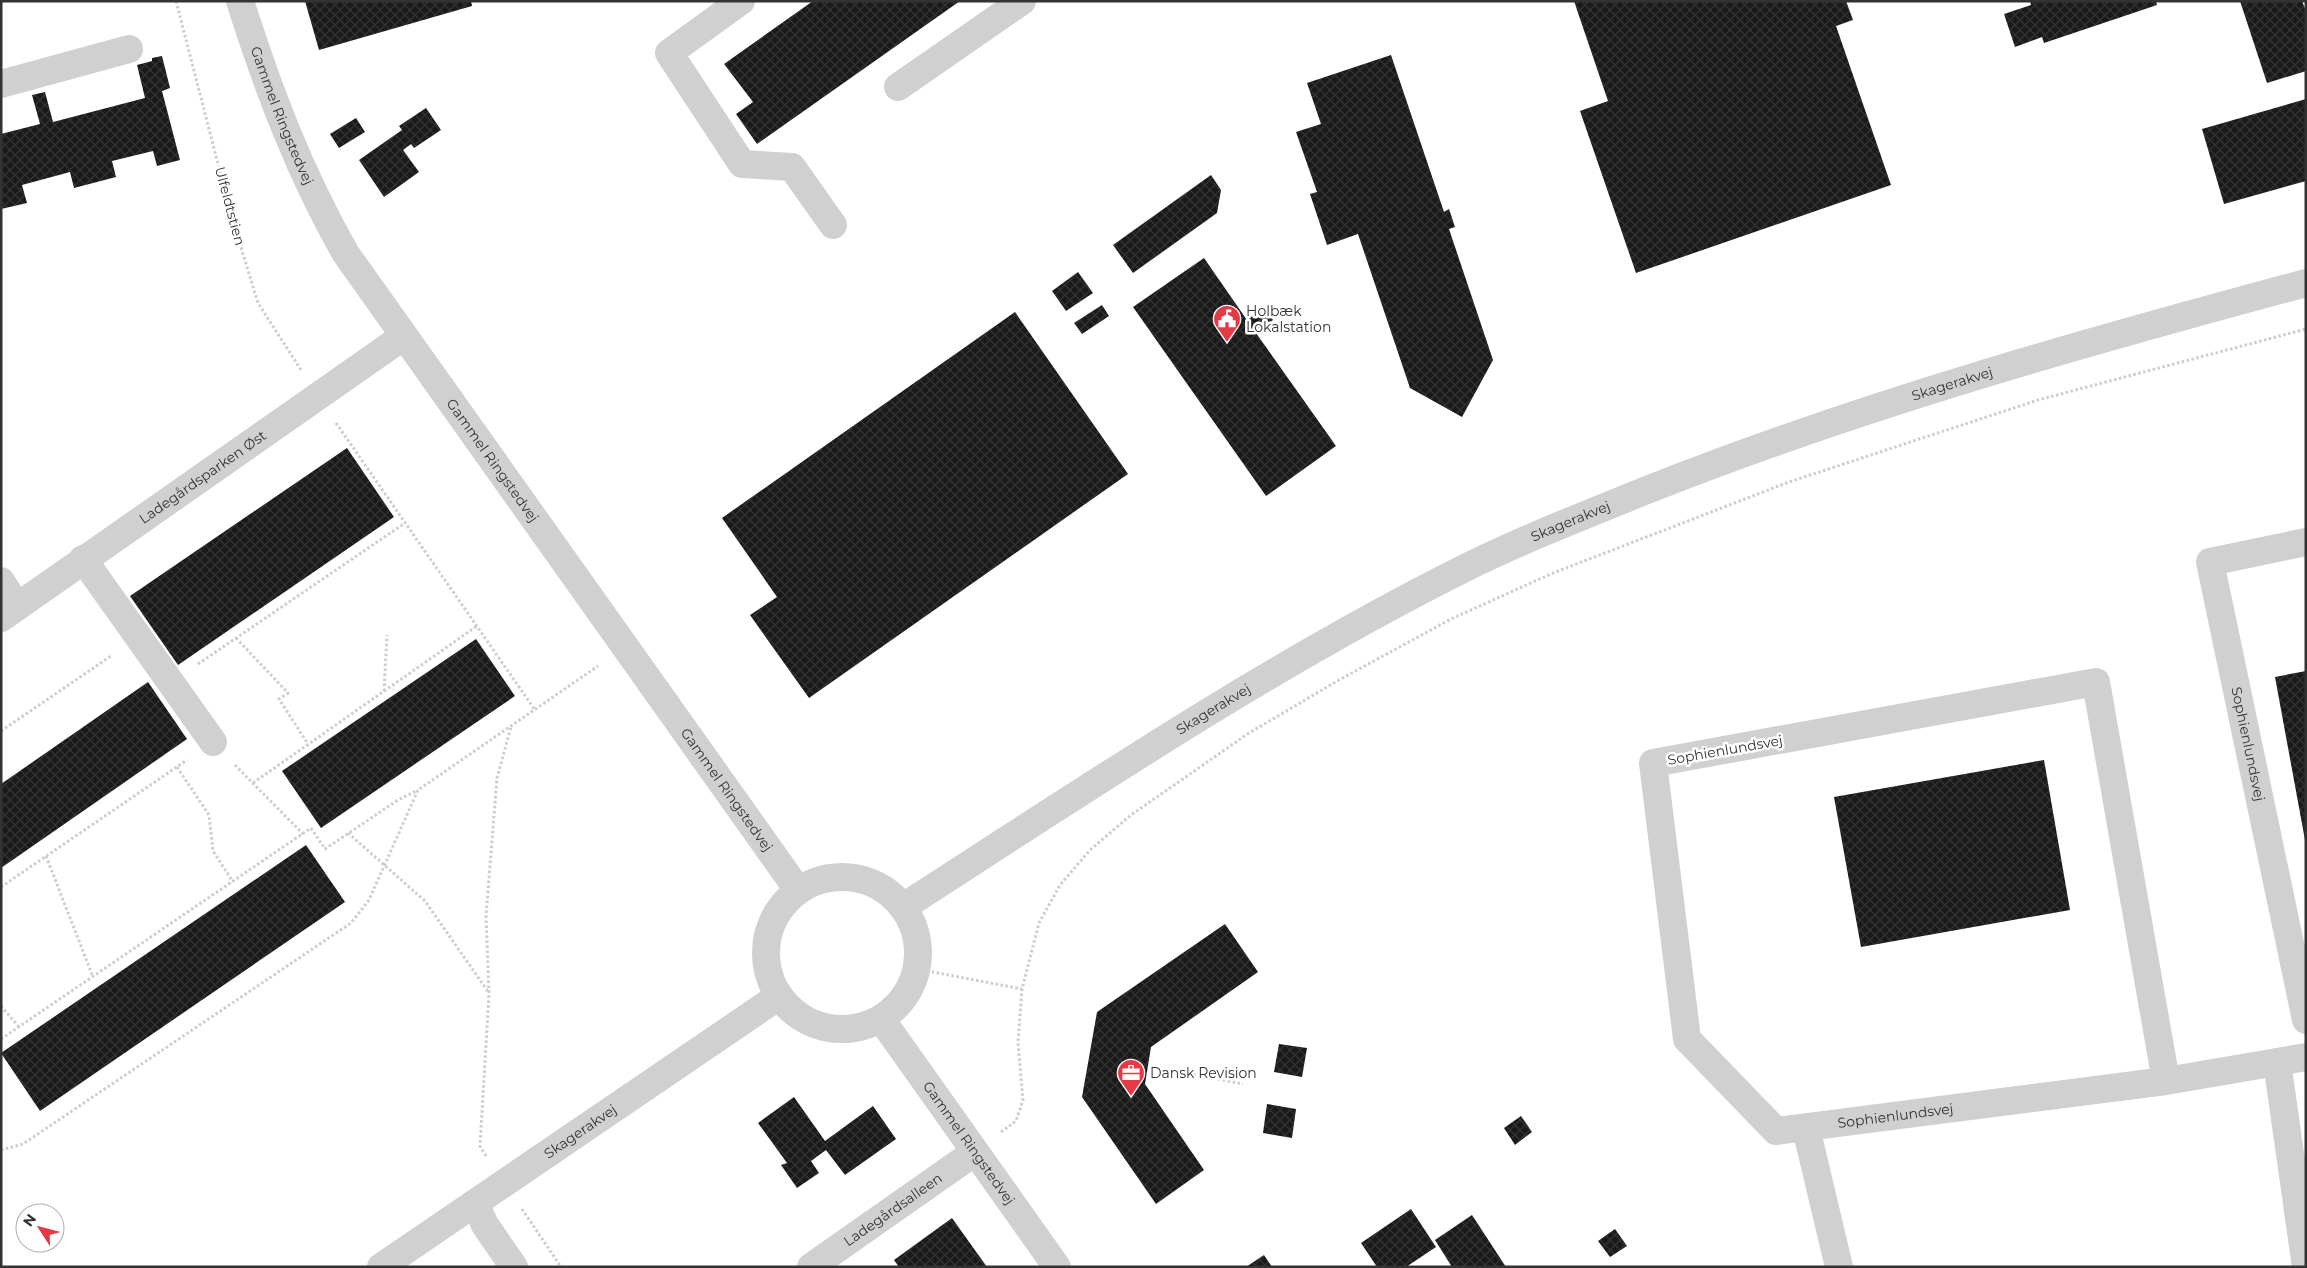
<svg xmlns="http://www.w3.org/2000/svg" width="2307" height="1268" font-family="Montserrat,sans-serif">
<style>
.building{fill:url(#building-cross-hatch)}
.lines{fill:none;stroke-linecap:round;stroke-linejoin:round}
.path{stroke:#cdcdcd;stroke-width:3;stroke-dasharray:2.5 2.5;stroke-linecap:butt}
.minor{stroke:#d0d0d0;stroke-width:28}
.labels{text-anchor:middle;stroke-width:5;stroke-linejoin:round;paint-order:stroke}
.street-label{font-size:14px;fill:#333;stroke:#fff}
.poi-label{font-size:14px;fill:#333;stroke:#fff;text-anchor:start}
</style>
<defs>
<pattern id="building-cross-hatch" width="8" height="8" patternUnits="userSpaceOnUse" patternTransform="scale(1.25)"><rect width="8" height="8" fill="#1a1a1a"/><path d="M0 0l8 8M0 8l8-8" fill="none" stroke="#333"/></pattern>
</defs>
<rect width="100%" height="100%" fill="#fff"/>
<g class="building">
<path d="M305,1H471L472,6L319,50Z"/>
<path d="M813,1H960L757,144L736,114L753,102L724,64Z"/>
<path d="M1574,1H1846L1853,20L1836,26L1891,185L1636,273L1580,111L1608,101Z"/>
<path d="M2030,1H2156L2157,5L2044,43L2042,37L2015,47L2004,14L2031,5Z"/>
<path d="M2240,1H2302L2306,11V71L2267,83Z"/>
<path d="M1391,55L1444,212L1449,209L1455,227L1449,229L1493,360L1462,417L1410,388L1358,234L1327,245L1310,194L1317,192L1296,132L1321,124L1307,83Z"/>
<path d="M162,56L170,88L162,91L180,160L157,166L153,151L112,161L116,177L74,188L70,172L22,185L27,203L1,209V134L40,124L32,95L45,92L53,122L145,98L137,65L152,61V58Z"/>
<path d="M2306,99V181L2224,204L2202,129Z"/>
<path d="M426,108L441,130L414,148L411,144L403,150L419,172L384,197L359,160L402,130L399,126Z"/>
<path d="M356,118L365,132L339,148L330,134Z"/>
<path d="M1211,175L1221,190L1217,213L1133,273L1113,245Z"/>
<path d="M1204,258L1247,320L1264,307L1273,320L1256,333L1336,446L1266,496L1133,307Z"/>
<path d="M1078,272L1093,293L1066,311L1052,291Z"/>
<path d="M1102,305L1109,316L1082,334L1074,323Z"/>
<path d="M1015,312L1128,474L809,698L750,615L777,597L722,518Z"/>
<path d="M347,448L394,517L178,665L130,596Z"/>
<path d="M476,639L515,696L321,828L282,771Z"/>
<path d="M2306,671V840H2305L2275,677Z"/>
<path d="M148,682L187,739L1,868V784Z"/>
<path d="M2044,760L2070,910L1861,947L1834,797Z"/>
<path d="M306,845L345,902L40,1111L1,1053Z"/>
<path d="M1225,924L1258,972L1151,1047L1145,1084L1204,1170L1156,1204L1082,1097L1097,1012Z"/>
<path d="M1279,1044L1307,1048L1302,1077L1274,1072Z"/>
<path d="M794,1097L825,1141L873,1106L896,1139L845,1175L826,1150L811,1161L819,1173L797,1188L781,1165L787,1163L758,1123Z"/>
<path d="M1267,1104L1296,1109L1292,1138L1263,1133Z"/>
<path d="M1521,1116L1532,1132L1515,1145L1504,1128Z"/>
<path d="M1411,1209L1436,1247L1406,1267H1377L1361,1243Z"/>
<path d="M1472,1215L1506,1267H1452L1435,1240Z"/>
<path d="M952,1218L987,1267H899L894,1260Z"/>
<path d="M1615,1229L1627,1246L1610,1257L1598,1241Z"/>
<path d="M1264,1255L1272,1267H1246Z"/>
</g>
<g class="lines">
<g class="path">
<path d="M176,1L232,218L258,303L301,370"/>
<path d="M336,423L535,710"/>
<path d="M236,638L288,693L279,699L308,744"/>
<path d="M198,664L405,523"/>
<path d="M384,691L387,635"/>
<path d="M1,731L111,656"/>
<path d="M235,765L303,834"/>
<path d="M177,767L209,815L213,851L233,882"/>
<path d="M253,783L477,626"/>
<path d="M348,833L425,901L489,993"/>
<path d="M46,856L93,977"/>
<path d="M1,887L187,760"/>
<path d="M917,969L1022,989"/>
<path d="M1,1006L19,1027"/>
<path d="M1,1039L311,828L325,849L398,800L418,790"/>
<path d="M1159,1068L1243,1084"/>
<path d="M1001,1132L1016,1121L1023,1100L1018,1043L1022,989L1039,923L1060,885L1090,850L1131,815L1249,733L1339,680L1451,619L1553,573L1789,482L2038,400L2306,329"/>
<path d="M1,1150L23,1144L351,923L369,900L418,790L598,666"/>
<path d="M486,1156L480,1146L489,994L486,916L497,778L511,727"/>
<path d="M522,1209L561,1267"/>
</g>
<g class="minor">
<path id="s1" d="M240,1C268,89 300,174 346,254L798,890"/>
<path d="M741,1L669,53L742,164L792,167L833,225"/>
<path d="M1,84L129,49"/>
<path d="M898,87L1022,1"/>
<path id="s2" d="M2306,542L2210,562L2306,1020"/>
<path d="M83,559L213,742"/>
<path d="M1,581L17,607"/>
<path id="s3" d="M1,618L404,336"/>
<circle cx="842" cy="953" r="76"/>
<path id="s4" d="M903,907C1086,789 1266,668 1461,570C1521,540 1585,515 1647,490C1861,405 2083,343 2306,283"/>
<path id="s5" d="M881,1019L1057,1267"/>
<path d="M2277,1062L2306,1267"/>
<path id="s6" d="M2166,1081L2096,682L1653,763L1687,1039L1776,1131L2166,1081L2306,1057"/>
<path d="M1806,1128L1839,1267"/>
<path d="M475,1203L485,1225L514,1267"/>
<path id="s7" d="M381,1267L779,996"/>
<path id="s8" d="M811,1267L975,1152"/>
</g>
</g>
<defs>
<symbol id="civic-pin" viewBox="-11 -11 22 30"><path d="M0 17L-7.5 6A9.5 9.5 0 1 1 7.5 6Z" fill="#e63946" stroke="#fff"/><path d="M-.6-6.5H3V-4.5H.6V-3L4-1V1h2V6H-6V1h2V-1L-.6-3ZM-1.2 2.5V6h2.4V2.5Z" fill="#fff"/></symbol>
<symbol id="office-pin" viewBox="-11 -11 22 30"><path d="M0 17L-7.5 6A9.5 9.5 0 1 1 7.5 6Z" fill="#e63946" stroke="#fff"/><path d="M-6-3h4V-5.5h4V-3h4V5H-6ZM-1-4.5V-3h2v-1.5ZM-6 0V1H6V0Z" fill="#fff"/></symbol>
</defs>
<g fill-rule="evenodd">
<use href="#civic-pin" x="1211" y="303" width="32" height="43"/>
<use href="#office-pin" x="1115" y="1057" width="32" height="43"/>
</g>
<g class="labels">
<g class="street-label">
<text dy="5" stroke="none"><textPath href="#s1" startOffset="122">Gammel Ringstedvej</textPath></text>
<text transform="translate(230 206) rotate(75)" y="5">Ulfeldtstien</text>
<text dy="5" stroke="none"><textPath href="#s4" startOffset="1178">Skagerakvej</textPath></text>
<text dy="5" stroke="none"><textPath href="#s1" startOffset="528">Gammel Ringstedvej</textPath></text>
<text dy="5" stroke="none"><textPath href="#s3" startOffset="246">Ladegårdsparken Øst</textPath></text>
<text dy="5" stroke="none"><textPath href="#s4" startOffset="772">Skagerakvej</textPath></text>
<text dy="5" stroke="none"><textPath href="#s4" startOffset="368">Skagerakvej</textPath></text>
<text dy="5" stroke="none"><textPath href="#s2" startOffset="284">Sophienlundsvej</textPath></text>
<text transform="translate(1725 750) rotate(-10)" y="5">Sophienlundsvej</text>
<text dy="5" stroke="none"><textPath href="#s1" startOffset="932">Gammel Ringstedvej</textPath></text>
<text dy="5" stroke="none"><textPath href="#s6" startOffset="1382">Sophienlundsvej</textPath></text>
<text dy="5" stroke="none"><textPath href="#s7" startOffset="241">Skagerakvej</textPath></text>
<text dy="5" stroke="none"><textPath href="#s5" startOffset="152">Gammel Ringstedvej</textPath></text>
<text dy="5" stroke="none"><textPath href="#s8" startOffset="100">Ladegårdsalleen</textPath></text>
</g>
<g class="poi-label">
<text x="1246" y="316">Holbæk<tspan x="1246" dy="16">Lokalstation</tspan></text>
<text x="1150" y="1078">Dansk Revision</text>
</g>
</g>
<rect width="2307" height="1268" fill="none" stroke="#333333" stroke-width="5"/>
<g transform="translate(40 1228) rotate(306)"><circle r="24" fill="#ffffff" stroke="#adadad"/>
<path d="M0-4L9 19L0 12L-9 19Z" fill="#e63946"/>
<text y="-8" font-size="14" font-weight="bold" text-anchor="middle" fill="#333333">N</text>
</g>
</svg>
